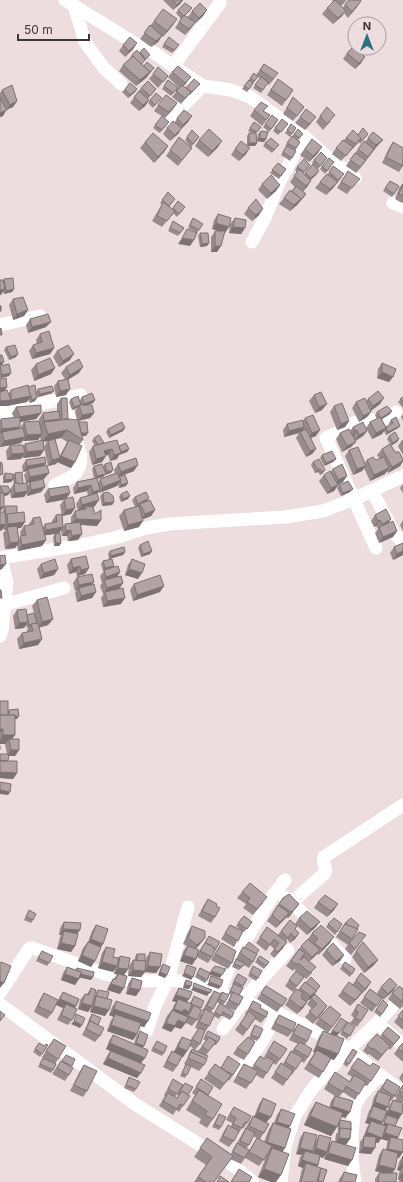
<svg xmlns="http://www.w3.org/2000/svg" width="403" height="1182" font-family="Inter,sans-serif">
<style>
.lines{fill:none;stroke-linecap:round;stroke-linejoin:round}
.minor{stroke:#fff;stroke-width:13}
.wall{fill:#998c8e;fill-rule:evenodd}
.shaded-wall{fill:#7d7274}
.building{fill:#b2a3a5;stroke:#7d7274}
</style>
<rect width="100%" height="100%" fill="#eedddf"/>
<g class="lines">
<g class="minor">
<path d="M65,0L136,44L153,52L173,66L220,3"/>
<path d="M74,5L85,42L104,68L121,84"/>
<path d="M173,66L203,86L231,90L250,97L304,136L325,155L355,178"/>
<path d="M169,120L203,86"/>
<path d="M393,203L403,207"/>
<path d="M252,242L266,216L278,185L304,136"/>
<path d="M0,325L40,316"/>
<path d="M0,413L81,395"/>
<path d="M55,485C71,477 81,476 81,456L63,399"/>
<path d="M371,491L378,502L394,533L401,540"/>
<path d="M376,548L326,438L348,428L353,423L370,419L376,422H379L396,412"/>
<path d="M0,558L81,545L118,537L146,528L169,524L285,517L323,511L354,499L403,476"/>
<path d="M0,606L64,588"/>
<path d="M0,636L2,631L7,582L1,558"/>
<path d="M284,897L292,902L345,959"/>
<path d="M292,902L325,873C328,867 321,863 324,857L403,805"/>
<path d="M0,993L28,950L30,948H33L86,967L102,973L127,980L151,981L168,980L189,982L219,993L231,963L255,925L272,897L285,880"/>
<path d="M219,993L277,1013L305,1026L349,1049L377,1023L392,1007"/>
<path d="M0,1004L135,1104L235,1167L253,1182"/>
<path d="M377,1023L393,1036L403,1046"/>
<path d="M223,1029L237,1010L242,1001L288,950"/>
<path d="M147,1031L155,1006L168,980L188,907"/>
<path d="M238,1070C256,1055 267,1034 277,1013"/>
<path d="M281,1182L285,1147L295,1116L310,1092L318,1082L349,1049L380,1075L391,1083L398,1089"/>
<path d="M355,1182L352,1159V1135L355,1105L362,1094L380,1075"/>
</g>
</g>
<g class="wall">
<path d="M163,0H183L180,4L173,10Z"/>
<path d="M333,0H347L341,6L343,8L345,4L361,1L348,18L344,13L342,16L333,24L322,14L327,8L333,2L332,1Z"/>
<path d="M178,10L190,11L185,15L188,17L192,11L207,10L203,16L195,23L191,28L185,35L175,28L181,19L176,13Z"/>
<path d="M154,21L173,25L163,37L162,36L158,42L151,47L140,39Z"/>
<path d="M169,37L177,48L172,53L162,47Z"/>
<path d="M137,43L133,49L125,57L119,51L123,45Z"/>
<path d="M140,52L147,58L142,64L144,66L154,68L146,78L136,86L119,71L123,65L130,59V58L132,55L139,53Z"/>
<path d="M347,53L361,63L355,69L343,59Z"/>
<path d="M264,64L274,79L269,85L267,84L261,93L253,88L260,78L258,77L247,92L242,89L254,73L256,75Z"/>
<path d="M172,72L187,82L183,86L186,88L197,87L190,95H189L181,104L172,97L179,88L168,77Z"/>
<path d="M153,74L168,76L158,88L149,79Z"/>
<path d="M278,79L293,90L282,106L267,95Z"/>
<path d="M168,80L178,88L171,96L162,89Z"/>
<path d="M141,88L156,89L148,99L149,100L145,106L139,111L130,103Z"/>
<path d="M125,89H137L135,92L128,98L122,92Z"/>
<path d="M2,90L17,101L13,107L6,110L3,116L0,117V93Z"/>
<path d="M293,97L304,107L293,121L283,114Z"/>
<path d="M162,98L153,108L148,103L150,100Z"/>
<path d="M177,103L173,109L165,118L154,111L158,105Z"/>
<path d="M254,110L264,111L270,115L262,126L250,116Z"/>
<path d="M272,115L278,120L269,132L263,127Z"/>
<path d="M320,116L331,121L323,130L316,122Z"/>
<path d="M300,117L311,123L305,130L295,123Z"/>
<path d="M177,118L188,122L182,128L178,134L170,141L163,134L167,128L175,122Z"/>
<path d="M282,119L286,126L278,135L273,131Z"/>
<path d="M169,122L160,133L153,128L155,125Z"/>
<path d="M254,122L261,127L256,133L257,143L255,146H248L246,154L239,161L231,155L235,149L247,146V136L249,133H252L248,131Z"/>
<path d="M291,124L294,131L290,137L285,133Z"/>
<path d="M192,130L197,140L191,147L185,140Z"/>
<path d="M261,131L266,139L264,142L257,141L258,134Z"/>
<path d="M373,132L383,140L378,145L374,150L362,166L356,173L346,166L358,149L365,142Z"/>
<path d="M294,134L301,137L298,140L300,142L295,151H296L290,161L281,155L286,146H285L292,137H291Z"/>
<path d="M368,134L360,144L359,142L341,161L332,154L336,148L346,138L358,135Z"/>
<path d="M179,137L192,148L178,166L166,156Z"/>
<path d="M312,139L318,153L309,162L300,155Z"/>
<path d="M199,140L218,147L208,157L195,146Z"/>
<path d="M145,142L168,146L164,152L154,163L140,148Z"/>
<path d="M393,142L403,166L399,172L382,163L389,148Z"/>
<path d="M265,143L279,145L272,153L263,146Z"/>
<path d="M327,158L318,169L312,163L314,160Z"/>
<path d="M278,163L286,169L279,179L270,173Z"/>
<path d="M332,165L325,174L320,169L322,166Z"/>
<path d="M333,166L344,174L333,188L326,195L315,188L320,182L328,174Z"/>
<path d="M297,167L308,168L303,173L304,175L305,173L317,174L310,181L307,187L303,191L306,194L304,197L297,205L290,211L279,204L284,198L292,191L295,187L290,182L297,172L295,170Z"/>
<path d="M348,171L355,184L347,194L337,188Z"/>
<path d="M390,181L399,186L392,197L383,191Z"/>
<path d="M403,183V202L402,203L395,199L399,188Z"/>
<path d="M262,184L280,185L276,191L267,199L258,190Z"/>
<path d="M168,192L173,202L169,206L172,209L178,201L183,210L177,217L173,213L162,227L152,221L162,204L160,203Z"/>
<path d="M248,208L259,215L252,221L244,214Z"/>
<path d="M218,214L225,233L224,232L217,252H211V237L215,231H218L212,229L214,220Z"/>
<path d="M193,218L203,224L197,233L188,228L191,221Z"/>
<path d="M235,218L245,228L241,234L229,233L230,224Z"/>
<path d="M173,221L184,228L178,236L168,231Z"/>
<path d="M200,233L209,243L207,246L200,247L198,236Z"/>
<path d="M4,279L14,289L12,292L4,294L3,291L1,295L3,280Z"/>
<path d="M13,299L28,310L24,316L13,320L9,305Z"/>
<path d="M30,319L46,327L28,333L26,325Z"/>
<path d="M40,334L54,348L50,354L32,359L29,351L33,345L37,344L36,340Z"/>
<path d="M6,347L16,357L9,360L4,350Z"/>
<path d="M57,351L70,360L59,367L53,357Z"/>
<path d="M382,363L389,382L377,378L378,369Z"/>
<path d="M36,364L55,368L51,374L34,381L31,370Z"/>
<path d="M0,366L9,376L0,378Z"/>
<path d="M66,367L79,373L68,379L66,395L56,397L54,386L58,381L65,379L61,373Z"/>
<path d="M0,379L7,387L4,391L9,393L11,390L28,387L36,392L38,389L52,393L38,397L36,394L35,401L30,403L28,400L27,402L7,406H0Z"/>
<path d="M314,395L322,410L315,413L309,401Z"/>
<path d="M82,397L95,400L93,403L87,405L94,413L90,418L78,421V422H79L86,436H82L83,440L80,444L71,468L57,462L58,461L56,464L48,466L44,447V450L40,456L23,458L22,456L21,459L7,460L6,451L10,445L0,447V435L1,434H0V421L1,419L14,418L12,413L16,407L41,413L36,419L20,422L19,429H20V428L24,422L40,428L41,427H40L39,419L43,413L57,411V404L61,398L68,419L77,420L75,411L77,408L72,410L69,402L71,399L80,400ZM40,437L41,441L25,444L23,447L11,445L21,443L23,440V441L38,440ZM61,438L67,442L65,446L59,457L55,439ZM47,441L44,447L43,442Z"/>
<path d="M403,397V408L398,402Z"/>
<path d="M368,399L380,404L371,411V412L367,417L359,422L352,408L356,402L366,401Z"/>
<path d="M334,406L349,421L345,427L337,430L330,412Z"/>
<path d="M392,411L390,414L382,419L386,427L390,425L389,423L391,420L400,426L398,428L386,435L384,431L382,434L372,439L366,428L370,422L377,419L375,415L377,412Z"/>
<path d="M403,414V421L401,417Z"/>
<path d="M305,418L316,436L311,438L316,449L312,454L306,457L296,438L299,433L284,437L283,430L287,424L303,421Z"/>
<path d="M353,427L367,431L363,436L355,441L351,447L342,452L336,439L340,433L350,431Z"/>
<path d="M108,429L123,431L109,438L106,432Z"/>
<path d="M389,436L399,439L397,442L391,445L395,452L403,459V461L400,466L388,473L387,471L385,474L370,481L364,468L362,471L353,475L345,456L349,450L365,463L367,460H376L380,459L377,455L382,449L390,444L387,439Z"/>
<path d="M94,438L104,443L129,449L127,452L119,455L117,459L110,461L108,455H106L102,462L92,465L89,452L93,446H95L92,441Z"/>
<path d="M402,440H403V455L398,446Z"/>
<path d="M322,455L336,459L333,462L324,466L320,458Z"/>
<path d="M26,460L46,463L44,466V479H43L45,487L41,492L27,496V493L24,497L11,498L10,492L8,495L4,496L0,512V486L10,492V489L14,484L13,480L11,482L3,483V476L5,473L13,475L15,473L23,484L28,485L30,482H32L26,483L24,475L27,471L23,472L22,466Z"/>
<path d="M313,462L323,473L320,475L318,472L315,473L311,465Z"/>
<path d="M105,464L111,473L105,474L103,477L97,479L98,483L100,479L115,473L114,470L118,464L134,471L119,477L126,486L119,488L118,484L117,486L99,493V492L97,493L95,506L93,507L95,514L101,520L97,526L81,525L78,540L68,541L67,536H62L61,531L59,533L61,543L59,546H54L53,537L55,534L45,535L46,540L42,546L18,551L17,545L15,548L5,549L3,533L6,530H4V528L2,530L0,531V512H3V509L5,506L17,513L25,522L21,528H17L19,539L21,536L20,532L24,526L29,525V524L33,518L43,527L45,524L52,523V521L56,515L63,526L65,524L71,523V517L75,511H78L76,504L80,498L88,496L87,491L74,494L73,488L77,482L94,478L92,469L94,466H103Z"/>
<path d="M333,469L343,482L338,485L334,491L327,494L319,481L324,475L330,472Z"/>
<path d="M403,484V493L400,488Z"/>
<path d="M339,485L350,492L341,496L337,488Z"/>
<path d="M48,489L70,493L66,499L75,508L71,514L62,516L60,505L64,500L46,503L44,495Z"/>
<path d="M103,493L114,502L112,505L102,506L100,496Z"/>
<path d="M121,494L128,499L121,502L119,497Z"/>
<path d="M135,497L148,501L155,510L151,516L143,519L139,527L124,531L119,516L124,510L135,507L132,500Z"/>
<path d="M375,515L391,519L388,523L397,531L393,537L379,543L375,533L378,529L376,526L374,527L371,521Z"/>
<path d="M403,520V531L400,525Z"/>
<path d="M403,543V555L393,560L390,553L394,547Z"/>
<path d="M140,545L152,551L150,554L141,557L138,548Z"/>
<path d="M110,551L125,552L123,555L109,559L108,554Z"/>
<path d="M71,559L89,568L85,574L77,576L76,572L69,574L67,565Z"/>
<path d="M132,559L138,579L125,575L128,565Z"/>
<path d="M103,561L114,566L113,567L120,572L117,577L123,583L119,589L121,604L103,607L101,598L104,593L103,594L100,586L103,582L102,583L100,576L104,571H103L101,564Z"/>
<path d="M41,564L58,569L54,575L40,579L37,569Z"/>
<path d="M77,577L92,584L96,592L92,598L77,602L75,593L77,590L75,591L73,583Z"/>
<path d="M134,584L160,592L133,601L130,590Z"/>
<path d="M37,600L53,619L48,625L39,627L42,639L38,645L19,649L17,639L22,633L27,632V630L29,627L27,628L26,625L24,628L15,629L13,616L17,610L27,615L34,613L32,606Z"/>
<path d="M0,701H8V711L9,710L18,709L19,716L17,719H15V735L12,739H19V750L15,756H8V761H17V773L13,779L0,778V754H7L5,744H0L1,749L0,750Z"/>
<path d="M242,892L263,903L253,915L243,908L246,904L237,898Z"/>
<path d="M283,898L299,904L289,917L287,918H286L276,928L267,921Z"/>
<path d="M208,899L216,906L215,917L211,923L198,916L204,905Z"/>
<path d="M318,902L334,910L327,917L314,908Z"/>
<path d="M29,910L33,920L31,923L24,920Z"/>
<path d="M244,916L252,922L244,932L243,931L234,947L221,939L230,925L242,931L236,926Z"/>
<path d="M299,918L320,922L315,928L307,935L295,924Z"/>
<path d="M64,922L77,934L75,946L71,952L57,949L60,937L61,935H59L60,928Z"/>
<path d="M345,923L357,929L352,939L348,945L336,937Z"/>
<path d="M328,924H342L335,935L326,927Z"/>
<path d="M96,925L103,944L100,947L91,967L78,961L83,948L88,942L92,931Z"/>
<path d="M192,926L205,938L200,944L196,949L197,955L207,939L216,949L212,957L208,963L197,957L192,965L180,961L183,952L187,946L183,944L188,932Z"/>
<path d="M267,927L278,935L281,931L295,929L299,933L295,939L290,943L287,939L283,948L274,958L270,954L274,949L270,945L266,951L256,943Z"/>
<path d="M312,933L330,943L318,955L317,954L309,961L312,973L306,979L304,977L293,992L285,986L289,980L302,976L294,969L293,971L286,966L299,949L308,939Z"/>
<path d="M362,941L351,955L345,949L349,943Z"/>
<path d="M222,943L232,963L228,969L211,960Z"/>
<path d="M106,947L113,957L119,958L120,956L128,969L124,975L120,994L107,990L109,985L113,979H114L117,974H114L115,969L113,972L98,968L102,953Z"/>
<path d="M243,947L256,954L253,962L249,968L244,965L239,970L232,967L239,953Z"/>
<path d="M326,950L344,955L340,961L332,966L322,955Z"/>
<path d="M42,951L49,963L47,966L36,961Z"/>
<path d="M356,951L378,960L373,966L364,973L352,957Z"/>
<path d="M150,952L160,967L156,973L145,972L141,977L128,976L129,966L133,960H135V957L137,954L146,961V958Z"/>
<path d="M260,956L269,962L264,969L255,962Z"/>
<path d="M345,962L355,969L350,977L340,969Z"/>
<path d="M163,964L165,978L158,975L161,967Z"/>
<path d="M253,966L258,978L256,981L248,976Z"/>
<path d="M67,967L75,970L77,968L91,980L79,977L75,985L61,980L63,973Z"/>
<path d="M200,968L220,978L210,975L207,980L205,983L195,977Z"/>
<path d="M238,974L247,979L242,988L239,995V1005L235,1011L225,1006L231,995L228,994L233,985L232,984Z"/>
<path d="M132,978L140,990L136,996L126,994L128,984Z"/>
<path d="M186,980L191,986L189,989L183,988L184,983Z"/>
<path d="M356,980L371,982L367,988L350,1006L338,996L342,991L352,985Z"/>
<path d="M305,982L318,989L316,991L314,995L323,1012L313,1024L305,1017L312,1009L307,1004L311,999L306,1002H307L303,1008L297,1014L285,1005L296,989L298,990Z"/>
<path d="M397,985L393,991L383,1000L382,998L372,1012L360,1003L370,989L379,995L377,993L381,987Z"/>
<path d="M266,986L287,999L277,1012L257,999Z"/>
<path d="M91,988L93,1001L96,993L98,990L107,999L105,1016L90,1012L91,1007L88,1012L78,1009L80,1000L85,994H87Z"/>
<path d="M179,988L187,1002L190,1003L194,996L197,1020L192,1026L186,1023L181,1029L175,1027L171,1032L162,1028L167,1016L172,1010L174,1005L176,1002L172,1001L175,994Z"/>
<path d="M403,989V1006L400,1009L388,999L392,993Z"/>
<path d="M214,991L220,994L222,992L225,1002L223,1005L232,1017L230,1020L221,1015L219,1019L214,1016L209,1026L205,1032L200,1044L195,1050L190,1046L183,1057H182L177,1066L173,1072L163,1067L168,1057L172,1051L174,1052L178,1043L182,1037L190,1041L198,1029L195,1028L200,1015L203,1012L202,1011L210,997ZM217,1002L220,1004L214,1014L211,1012Z"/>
<path d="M63,992L76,1006L75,1008L72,1020L68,1025L57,1020L63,1008L56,1005L59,998Z"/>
<path d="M44,993L52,1013L47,1019L34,1012L40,999Z"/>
<path d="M383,1000L388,1005L380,1017L374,1012Z"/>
<path d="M116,1001L148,1021L144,1027L140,1026L137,1034L133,1040L107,1031L111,1020L114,1017L109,1015L112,1007Z"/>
<path d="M253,1001L260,1008L266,1017L261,1023L255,1019L243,1036L235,1030L246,1015L245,1014Z"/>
<path d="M358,1004L361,1021L357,1027L350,1023L354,1018L351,1015Z"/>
<path d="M403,1010V1030L394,1022Z"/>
<path d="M92,1014L100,1036L95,1042L82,1035L87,1025L90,1017Z"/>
<path d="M279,1015L293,1031L288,1037L271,1029L275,1021Z"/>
<path d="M341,1015L328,1033L315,1024L319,1018Z"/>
<path d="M348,1022L355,1027L347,1039L340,1034Z"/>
<path d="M298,1024L307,1041L305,1045L308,1057L304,1063L301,1061L292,1075L291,1074L283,1086L271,1078L281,1063L283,1064L291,1051H292L298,1044L289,1040L294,1030Z"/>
<path d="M255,1025L259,1038L257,1041L249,1038L253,1028Z"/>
<path d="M140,1031L144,1046L143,1047L145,1058L141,1063L137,1078L103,1064L107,1056L110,1051L106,1049L109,1041L113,1035L134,1044L136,1037Z"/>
<path d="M208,1031L218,1042L216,1045H214L206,1055L204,1065L199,1071L191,1067L185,1078L180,1076L186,1065L184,1064L188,1057V1056L190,1052L192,1049L198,1051L206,1041L203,1039Z"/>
<path d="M323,1031L338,1054L334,1060L331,1059L319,1078L304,1069L315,1052H313L319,1037Z"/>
<path d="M382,1034L400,1037L390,1050L388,1048L378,1061L369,1054L368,1055L363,1051L367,1045L380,1037Z"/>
<path d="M54,1039L58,1059L55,1064L53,1070L51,1073L38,1067L43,1058L44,1059L42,1057Z"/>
<path d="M157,1041L164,1053L162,1056L151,1051Z"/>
<path d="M274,1041L287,1049L276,1065L273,1063L263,1079L256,1075L246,1089L233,1082L244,1064L252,1068L260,1056L265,1059L266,1058L264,1057Z"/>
<path d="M39,1043L44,1046L48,1045L40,1057L33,1052Z"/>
<path d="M403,1043V1062L394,1054L398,1048Z"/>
<path d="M237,1048L248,1054L244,1060L233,1054Z"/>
<path d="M353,1049L357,1052L347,1067L343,1064Z"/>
<path d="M228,1056L233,1075L229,1081L228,1080L220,1090L204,1079L215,1064L221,1068Z"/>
<path d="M358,1058L371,1081L367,1086L364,1085L355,1100L343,1092L339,1097L350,1112L345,1118L342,1116L339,1122L340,1120L350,1139L346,1145L352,1160L348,1166L324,1159L325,1154L323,1158L320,1157L318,1165L317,1166L323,1182H299L302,1169L303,1168L298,1166L300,1157L302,1155L296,1154L300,1138L304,1132L316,1141L319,1135L329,1145L332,1141L335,1142L336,1134L338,1132V1124L337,1127L331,1136L304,1125L310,1111L316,1102L329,1108L331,1101L335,1096L324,1089L335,1072L349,1082L352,1077L347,1074Z"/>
<path d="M61,1061L71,1067L69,1075L65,1081L52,1074Z"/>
<path d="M84,1065L87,1091L83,1097L70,1091L80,1071Z"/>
<path d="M403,1072V1083L399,1078Z"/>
<path d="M129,1077L136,1089L134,1092L124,1088Z"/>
<path d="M173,1079L183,1085L175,1097L177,1098L178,1096L177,1095L183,1086L188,1095L183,1106L179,1112L176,1110L173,1115L159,1106L165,1096L164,1095Z"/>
<path d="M201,1079L213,1087L208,1095L213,1119L207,1128L199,1123L201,1119L186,1110L195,1095L192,1093Z"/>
<path d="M387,1079L395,1096L391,1101H390L385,1110L387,1111L389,1106L393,1100H395L397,1098L395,1097L403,1085V1101L401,1103L398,1120H397L395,1126L398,1137V1138L399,1158L397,1157L395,1169L392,1173L396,1182H375V1179L379,1173H382L375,1171L379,1155L383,1149L386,1150L387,1143L388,1141L381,1138L378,1143H376L371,1154L359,1153L360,1142L363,1138L367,1127L369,1124L365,1123L369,1111L371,1108L374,1097ZM385,1116H386L383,1125H381L383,1122Z"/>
<path d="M263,1098L266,1123L264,1133L260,1139L264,1142L269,1129L273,1123H274L277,1115L281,1109L290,1126L289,1128L282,1152L276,1182H271L258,1177L266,1157L259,1166L245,1158L241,1164L230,1159L214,1182H194L206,1165L194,1157L207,1138L231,1154L233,1149L237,1143L249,1122L253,1116L254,1117L259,1104ZM253,1136L257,1138L247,1154V1148Z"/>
<path d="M234,1107L247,1123L243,1129L242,1128L238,1134H237L234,1141L229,1147L219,1141L224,1131L228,1125L231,1127L232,1123L226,1120L230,1113Z"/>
<path d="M219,1114L221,1127L219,1130L212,1127Z"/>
<path d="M403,1156V1182H398L400,1180L398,1179L399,1173L400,1171L397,1170L399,1162Z"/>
<path d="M344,1172L355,1182H338L340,1178Z"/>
</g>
<g class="shaded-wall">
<path d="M182,0H183L180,4L173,10L177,5Z"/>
<path d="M361,1L357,7L348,18L352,12Z"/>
<path d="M207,10L203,16L195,24L199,18Z"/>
<path d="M346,11L342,16L333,24L338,18Z"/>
<path d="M177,19L173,25L163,37L167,31Z"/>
<path d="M195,22L191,28L185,35L189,29Z"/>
<path d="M162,36L158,42L151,47L156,41Z"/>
<path d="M137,43L133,49L125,57L129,51Z"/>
<path d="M365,57L361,63L355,69L359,63Z"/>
<path d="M154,68L146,78L136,86L140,80Z"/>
<path d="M191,77L187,82L181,89L185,83Z"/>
<path d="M137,89L135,92L128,98L130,95Z"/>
<path d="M149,100L145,106L139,111L143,105Z"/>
<path d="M17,101L13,107L6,110L3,116L0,117V113L6,110L10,105Z"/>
<path d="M177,103L173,109L165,118L169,112Z"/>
<path d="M192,116L188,122L181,129L182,128L178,134L170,141L175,135L180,131L183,125Z"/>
<path d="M316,117L311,123L305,130L309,124Z"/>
<path d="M259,138L266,139L264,142L257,141Z"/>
<path d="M361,138L357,144L351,150Z"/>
<path d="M383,140L378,145L374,150L364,163L376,145Z"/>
<path d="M222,141L218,147L208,157L212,151Z"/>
<path d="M249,143H257L255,146H247Z"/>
<path d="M168,146L164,152L154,163L158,157Z"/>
<path d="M322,147L318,153L309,162L313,156Z"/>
<path d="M250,148L246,154L239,161L243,155Z"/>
<path d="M319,171L317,174L309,181L311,178Z"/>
<path d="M344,174L333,188L326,195L330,189Z"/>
<path d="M311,181L307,187L302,192L306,186Z"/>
<path d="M280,185L276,191L267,199L271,193Z"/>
<path d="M306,194L297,205L290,211L294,205Z"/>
<path d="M263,209L259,215L252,221L256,215Z"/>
<path d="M216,223L229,227L225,233L212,229Z"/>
<path d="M233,227L245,228L241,234L229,233Z"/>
<path d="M182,238L194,240L190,246L178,244Z"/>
<path d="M209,243L207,246L200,247L202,244Z"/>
<path d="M215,246H221L217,252H211Z"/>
<path d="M5,289L1,295H0V290Z"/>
<path d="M14,289L12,292L4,294L6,291Z"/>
<path d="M28,310L24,316L13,320L17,314Z"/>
<path d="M51,322L46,327L28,333L32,327Z"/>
<path d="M54,348L50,354L32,359L36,353Z"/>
<path d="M18,354L16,357L9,360L11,357Z"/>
<path d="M74,354L70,360L59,367L63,361Z"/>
<path d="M4,362L2,365H0V363Z"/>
<path d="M83,367L79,373L66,381L70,375Z"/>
<path d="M55,368L51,374L34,381L38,375Z"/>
<path d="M382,372L393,377L389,382L377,378Z"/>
<path d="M11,373L9,376L0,378L2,375Z"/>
<path d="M7,387L3,393H0V388Z"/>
<path d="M70,389L66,395L56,397L60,391Z"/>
<path d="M54,391L52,393L38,397L40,394Z"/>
<path d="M31,396L27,402L7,406H0V401Z"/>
<path d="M37,398L35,401L30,403L32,400Z"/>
<path d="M384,398L380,404L369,412L373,406Z"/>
<path d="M95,400L93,403L82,407L84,404Z"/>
<path d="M327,404L322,410L315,413L319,407Z"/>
<path d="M79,405L77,408L72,410L74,407Z"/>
<path d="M392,411L390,414L379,421L381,418Z"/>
<path d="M371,412L367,417L359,422L363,416Z"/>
<path d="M41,413L36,419L16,423L20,417Z"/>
<path d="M94,413L90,418L78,421L82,415Z"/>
<path d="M60,419L56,425L44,422L41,427H40L44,421Z"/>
<path d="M349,421L345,427L337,430L341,424Z"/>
<path d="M400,426L398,428L386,435L388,432Z"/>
<path d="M20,427L16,432H2L0,434V431L2,429Z"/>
<path d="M304,427L301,432H300L299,433L284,437L289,431Z"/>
<path d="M125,428L123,431L109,438L111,435Z"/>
<path d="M386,428L382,434L372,439L376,433Z"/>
<path d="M67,430L61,438L42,442L48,434Z"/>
<path d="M320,430L316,436L308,439L312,433Z"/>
<path d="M357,430L353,436L351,437L355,431Z"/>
<path d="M367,431L363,436L355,441L359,435Z"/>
<path d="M81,433H88L86,436H79Z"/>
<path d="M42,434L38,440L23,441L27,435Z"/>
<path d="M25,437L21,443L0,447L4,441Z"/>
<path d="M399,439L397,442L391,446L393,443Z"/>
<path d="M356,442L351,447L342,452L347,446Z"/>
<path d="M112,449L108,455L100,457L104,451Z"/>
<path d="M129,449L127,452L119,455L117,459L110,461L114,455Z"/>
<path d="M316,449L312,454L306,457L310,451Z"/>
<path d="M44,450L40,456L23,458L27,452Z"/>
<path d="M25,453L21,459L7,460L12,454Z"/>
<path d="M61,456L75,462L71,468L57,462Z"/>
<path d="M106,456L102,462L92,465L96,459Z"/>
<path d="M60,458L56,464L48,466L52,460Z"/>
<path d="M336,459L333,462L324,466L326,463Z"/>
<path d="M403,461L400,466L388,473L392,467Z"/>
<path d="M46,463L42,469H28L27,471L23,472L27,466Z"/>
<path d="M138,465L134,471L117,477L121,472Z"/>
<path d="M366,466L362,471L353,475L357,469Z"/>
<path d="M389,468L385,474L370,481L374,475Z"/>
<path d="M320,469L318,472L315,473L318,470Z"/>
<path d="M113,470L111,473L105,475L107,472Z"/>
<path d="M325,470L323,473L320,475L322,472Z"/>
<path d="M49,473L44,479L26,483L30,477Z"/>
<path d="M106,474L103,477L95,479L97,476Z"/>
<path d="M347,476L343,482L334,486L338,480Z"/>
<path d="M13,479L11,482L3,483L5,480Z"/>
<path d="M121,480L117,486L99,493L103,487Z"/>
<path d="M128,483L126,486L119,488L121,485Z"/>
<path d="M91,485L87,491L74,494L78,488Z"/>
<path d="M338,485L334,491L327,494L331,488Z"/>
<path d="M45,487L41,492L27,496L31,490Z"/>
<path d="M353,489L350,492L341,496L343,493Z"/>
<path d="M100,490L95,496L89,498L93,492Z"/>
<path d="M28,491L24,497L11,498L15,493Z"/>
<path d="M10,492L8,495L1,497L3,494Z"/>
<path d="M70,493L66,499L46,503L50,497Z"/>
<path d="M130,496L128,499L121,502L123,499Z"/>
<path d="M149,498L147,501L135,507L138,504Z"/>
<path d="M99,500L95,506L86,509V506L83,510L78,511L82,505Z"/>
<path d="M114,502L112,505L102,506L104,503Z"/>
<path d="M0,507H4L0,512Z"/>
<path d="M75,508L71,514L62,516L66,510Z"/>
<path d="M155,510L151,516L141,520L145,514Z"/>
<path d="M76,519L101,520L97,526L71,524Z"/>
<path d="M391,519L387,525L380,528L383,524Z"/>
<path d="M380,520L376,526L374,527L378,521Z"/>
<path d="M143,521L139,527L124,531L128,525Z"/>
<path d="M25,522L21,528L8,529L7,527L6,530H4L8,524Z"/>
<path d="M6,524L2,530L0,531V525Z"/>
<path d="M63,527L59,533L42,536L46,530Z"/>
<path d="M71,530L67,536H62L66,531Z"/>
<path d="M397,531L393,537L379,543L383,537Z"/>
<path d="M82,534L78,540L68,541L72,536Z"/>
<path d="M46,540L42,546L18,551L22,545Z"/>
<path d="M19,542L15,548L5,549L10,543Z"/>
<path d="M56,543H61L59,546H54Z"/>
<path d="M152,551L150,554L141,557L143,554Z"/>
<path d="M403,551V555L393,560L397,554Z"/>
<path d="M125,552L123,555L109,559L111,556Z"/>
<path d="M6,564L2,569L0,570V565Z"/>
<path d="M80,566L76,572L69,574L73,568Z"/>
<path d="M114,566L112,569L103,571L105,568Z"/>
<path d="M89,568L85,574L77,576L81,570Z"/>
<path d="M58,569L54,575L40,579L44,573Z"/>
<path d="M129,569L142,573L138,579L125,575Z"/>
<path d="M120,572L116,578L104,580L102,583L106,577Z"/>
<path d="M94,582L90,587L79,588L77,590L75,591L79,585Z"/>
<path d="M123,583L119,589L105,592L103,594L107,588Z"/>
<path d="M164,586L160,592L133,601L137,595Z"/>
<path d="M96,592L92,598L77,602L81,596Z"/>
<path d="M125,598L121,604L103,607L107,601Z"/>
<path d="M53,619L48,625L38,628L42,622Z"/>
<path d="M28,622L24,628L15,629L19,623Z"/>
<path d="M31,624L29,627L27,628L29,625Z"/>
<path d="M42,639L38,645L19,649L24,643Z"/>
<path d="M19,716L17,719L7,720L10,717Z"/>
<path d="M0,729H3L0,733Z"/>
<path d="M3,735H15L10,742L9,739L5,744H0V740Z"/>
<path d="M11,750H19L15,756H7Z"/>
<path d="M0,772L17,773L13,779L0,778Z"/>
<path d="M0,790L10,792L8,795L0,794Z"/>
<path d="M299,904L289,917L287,918L291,912Z"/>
<path d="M338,904L334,910L327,917L331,911Z"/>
<path d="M289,913L285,918L276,928L280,922Z"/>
<path d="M320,922L315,928L307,935L311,929Z"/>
<path d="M63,929L80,930L76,936L64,931L61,935H59Z"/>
<path d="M299,933L295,939L290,943L294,938Z"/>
<path d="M334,937L330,943L318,955L322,949Z"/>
<path d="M205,938L200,944L193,951L197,945Z"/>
<path d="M91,939L103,944L99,950L87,945Z"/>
<path d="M287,942L283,948L274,958L278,952Z"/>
<path d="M61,943L75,946L71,952L57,949Z"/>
<path d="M320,950L315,956L308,963L312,957Z"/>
<path d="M82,955L95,961L91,967L78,961Z"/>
<path d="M184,955L196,959L192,965L180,961Z"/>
<path d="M344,955L340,961L332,966L336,961Z"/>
<path d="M378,960L373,966L364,973L368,967Z"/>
<path d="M102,962L117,966L113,972L98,968Z"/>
<path d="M148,966L160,967L156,973L145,972L141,977L128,976L133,970L145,971Z"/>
<path d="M118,968L128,969L124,975L114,974Z"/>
<path d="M211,971L222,975L220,978L209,974Z"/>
<path d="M160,972L167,975L165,978L158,975Z"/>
<path d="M75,973L93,977L91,980L73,976Z"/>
<path d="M184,973L193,977L191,980L182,976Z"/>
<path d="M65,974L79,979L75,985L61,980Z"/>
<path d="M0,981L4,983L0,988Z"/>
<path d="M209,982L221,986L219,989L207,985Z"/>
<path d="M371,982L367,988L361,995L365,989Z"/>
<path d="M111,984L124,988L120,994L107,990Z"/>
<path d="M185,985L191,986L189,989L183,988Z"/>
<path d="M397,985L393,991L383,1000L388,994Z"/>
<path d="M320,986L313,994L317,991L312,997L306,1002L310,996Z"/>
<path d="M193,987L212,990L207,996L191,990Z"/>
<path d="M130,988L140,990L136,996L126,994Z"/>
<path d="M362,992L358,998L350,1006L355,1000Z"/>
<path d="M176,995L189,999L185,1005L178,999L176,1002L172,1001Z"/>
<path d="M60,999L76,1006L72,1012L66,1004L63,1008L56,1005Z"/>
<path d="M307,1002L303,1008L297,1014L301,1008Z"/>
<path d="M82,1003L92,1006L88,1012L78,1009Z"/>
<path d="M94,1006L109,1010L105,1016L90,1012Z"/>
<path d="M327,1006L323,1012L313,1024L317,1018Z"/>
<path d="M114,1009L148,1021L144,1027L114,1017L115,1014L114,1017L109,1015Z"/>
<path d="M174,1009H184L189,1012L185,1018L170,1015Z"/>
<path d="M178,1020L185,1023L181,1029L175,1027L171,1032L162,1028L166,1023Z"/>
<path d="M74,1021L82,1025L80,1028L71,1024Z"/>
<path d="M111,1025L137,1034L133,1040L107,1031Z"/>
<path d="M332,1031L339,1033L337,1036L330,1034Z"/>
<path d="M110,1043L145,1058L140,1064L106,1049Z"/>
<path d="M136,1043L144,1046L140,1052L132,1048Z"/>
<path d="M317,1046L338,1054L334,1060L313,1052Z"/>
<path d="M390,1046L378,1061L382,1055Z"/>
<path d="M178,1047L187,1051L183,1057L173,1053Z"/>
<path d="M108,1058L141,1073L137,1078L103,1064Z"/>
<path d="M375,1102L388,1107L383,1113L373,1106L371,1108Z"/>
<path d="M332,1106L350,1112L345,1118L327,1112Z"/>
<path d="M389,1110L402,1114L398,1120L385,1116Z"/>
<path d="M258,1112L271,1117L266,1123L253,1118Z"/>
<path d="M310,1116L337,1127L331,1136L304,1125Z"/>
<path d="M369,1117L383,1122L379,1128L371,1121L369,1124L365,1123Z"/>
<path d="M277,1122L290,1126L286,1132L273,1128Z"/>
<path d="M384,1123L388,1124L386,1127L382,1126Z"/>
<path d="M367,1132L382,1138L378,1143L364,1139V1136Z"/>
<path d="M385,1133L398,1137L394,1143L391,1137L388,1141L381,1139Z"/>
<path d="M339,1138L350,1139L345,1145L335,1144Z"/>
<path d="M267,1142L285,1148L281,1154L272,1148L270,1150L263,1148Z"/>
<path d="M363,1147L375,1148L371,1154L359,1153Z"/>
<path d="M300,1148L313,1151L309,1157L305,1151L302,1155L296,1154Z"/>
<path d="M316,1148L327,1152L323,1158L312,1154Z"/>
<path d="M388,1149L403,1152L399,1158L384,1155Z"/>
<path d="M328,1153L352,1160L348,1166L324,1159Z"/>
<path d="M302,1160L318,1165L314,1170L306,1163L303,1168L298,1166Z"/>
<path d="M401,1164H403V1171V1167L400,1171L397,1170Z"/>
<path d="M379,1165L395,1169L391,1175L375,1171Z"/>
<path d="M264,1169L281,1175L276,1182H271L258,1177Z"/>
<path d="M402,1173L403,1174V1180V1176L400,1180L398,1179Z"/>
</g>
<g class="building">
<path d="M173,0H182L177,5Z"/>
<path d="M335,0L346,11L338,18L327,8Z"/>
<path d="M349,0H360L361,1L352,12L345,4Z"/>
<path d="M185,3L192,8L184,16L178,10Z"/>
<path d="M200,3L207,10L199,18L192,11Z"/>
<path d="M163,9L177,19L167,31L154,21Z"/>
<path d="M184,15L195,22L189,29L179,22Z"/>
<path d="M150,25L162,36L156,41L144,33Z"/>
<path d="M130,37L137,43L129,51L123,45Z"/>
<path d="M169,37L179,45L174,50L164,44Z"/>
<path d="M354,46L355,48H356L365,57L359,63L347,53Z"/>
<path d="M144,48L150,55L146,59L140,52Z"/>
<path d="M137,50L145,60L141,64L132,55Z"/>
<path d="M133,56L150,72L140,80L123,65Z"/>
<path d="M147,62L154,68L150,72L144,66Z"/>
<path d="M264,64L278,73L273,79L260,70Z"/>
<path d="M178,66L191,77L185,83L172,72Z"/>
<path d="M158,67L168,76L163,82L153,74Z"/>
<path d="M254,73L258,77L254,81L250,78Z"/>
<path d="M261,77L268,82L263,90L255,85Z"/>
<path d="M194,79L200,84L192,92L186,88Z"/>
<path d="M278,79L293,90L286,100L271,90Z"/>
<path d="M168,80L178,88L173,93L164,86Z"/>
<path d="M249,80L253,83L249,89L244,86Z"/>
<path d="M148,81L156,89L150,96L141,88Z"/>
<path d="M130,83L137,89L130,95L125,89Z"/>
<path d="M12,85L17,101L10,105L2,90Z"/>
<path d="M182,85L191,92L185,98L176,91Z"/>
<path d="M139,91L149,100L143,105L134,97Z"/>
<path d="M156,93L162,98L155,105L150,100Z"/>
<path d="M166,95L177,103L169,112L158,105Z"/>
<path d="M293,97L304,107L297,116L287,108Z"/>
<path d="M0,98L7,110L0,113Z"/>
<path d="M261,102L268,106L263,111L270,115L266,120L254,110Z"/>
<path d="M327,107L335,115L327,124L320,116Z"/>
<path d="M306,109L316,117L309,124L300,117Z"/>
<path d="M184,110L192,116L183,125L177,118Z"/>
<path d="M272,115L278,120L271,129L265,124Z"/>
<path d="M162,116L169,122L162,130L155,125Z"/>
<path d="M282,119L288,124L281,132L275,128Z"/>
<path d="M173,121L182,128L175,135L167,128Z"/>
<path d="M254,122L261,127L257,132L250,128Z"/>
<path d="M291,124L296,128L292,134L287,130Z"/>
<path d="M363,128L368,134L362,141L358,135Z"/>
<path d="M209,129L222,141L212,151L199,140Z"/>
<path d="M298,129L303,134L299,138L294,134Z"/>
<path d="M192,130L199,137L193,144L187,137Z"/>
<path d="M353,130L361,138L356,144L346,138Z"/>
<path d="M261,131L268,132L266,139L259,138Z"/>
<path d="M373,132L383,140L376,145L368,138Z"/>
<path d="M153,133L168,146L158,157L145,142Z"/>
<path d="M249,133H256L257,143H249Z"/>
<path d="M292,136L300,142L296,148L287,143Z"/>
<path d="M179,137L192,148L182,160L170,150Z"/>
<path d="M271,138L279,145L274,150L265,143Z"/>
<path d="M312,139L322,147L313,156L305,149Z"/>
<path d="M343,140L353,147L346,156L336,148Z"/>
<path d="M241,141L250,148L243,155L235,149Z"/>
<path d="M364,141L374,149L368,157L358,149Z"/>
<path d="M393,142L403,148V166L386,157Z"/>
<path d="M287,146L296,151L292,158L283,152Z"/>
<path d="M321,152L327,158L320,166L314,160Z"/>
<path d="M355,153L366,160L360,167L350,160Z"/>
<path d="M329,158L334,162L327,171L322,166Z"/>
<path d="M304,159L310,165L304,172L297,167Z"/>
<path d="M278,163L286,169L281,176L272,170Z"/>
<path d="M313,164L319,171L311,178L305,173Z"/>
<path d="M333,166L344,174L338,180L329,172Z"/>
<path d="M299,169L311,181L306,186L294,176Z"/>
<path d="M348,171L360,179L352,188L341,182Z"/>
<path d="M327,174L338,182L330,189L320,182Z"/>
<path d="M271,175L280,185L271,193L262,184Z"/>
<path d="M390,181L399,186L394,194L385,188Z"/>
<path d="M403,184V196L399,194Z"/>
<path d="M296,186L306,194L301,199L292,191Z"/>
<path d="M290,190L301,199L294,205L284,198Z"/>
<path d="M168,192L175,199L169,206L162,200Z"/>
<path d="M256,199L263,209L256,215L248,208Z"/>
<path d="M178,201L185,207L179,214L173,208Z"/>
<path d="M163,202L175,211L167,221L157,216Z"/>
<path d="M218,214L231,218L229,227L216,223Z"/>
<path d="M193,218L203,224L199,230L190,225Z"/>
<path d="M235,218L246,220L245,228L233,227Z"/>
<path d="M173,221L184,228L180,233L170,228Z"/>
<path d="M187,229L197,233L194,240L182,238Z"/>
<path d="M215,231H225L221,246H215Z"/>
<path d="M200,233H208L209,243L202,244Z"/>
<path d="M13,278L14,289L6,291L4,279Z"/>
<path d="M0,280H3L5,289L0,290Z"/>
<path d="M23,297L28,310L17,314L13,299Z"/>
<rect x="0" y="306" width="1" height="5"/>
<path d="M48,314L51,322L32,327L30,319Z"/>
<path d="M1,328L2,335H0V329Z"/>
<path d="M49,331L54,348L36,353L33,345L42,342L40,334Z"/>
<path d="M15,345L18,354L11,357L6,347Z"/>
<path d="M68,345L74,354L63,361L57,351Z"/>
<path d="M0,355H2L4,362L0,363Z"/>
<path d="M50,358L55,368L38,375L36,364Z"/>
<path d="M79,359L83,367L70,375L66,367Z"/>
<path d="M382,363L396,369L393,377L382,372Z"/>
<path d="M9,364L11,373L2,375L0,366Z"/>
<path d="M6,378L7,387L0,388V379Z"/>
<path d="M68,379L70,389L60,391L58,381Z"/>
<path d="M28,385L31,396L11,400L0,401V392L7,390L11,400V390Z"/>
<path d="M35,385L37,398L32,400L28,387Z"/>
<path d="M52,386L54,391L40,394L38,389Z"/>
<path d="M378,391L384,398L373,406L368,399Z"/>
<path d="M321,392L327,404L319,407L314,395Z"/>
<path d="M92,393L95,400L84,404L82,397Z"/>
<path d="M78,396L81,405L74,407L71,399Z"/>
<path d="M403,397V402L400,399Z"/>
<path d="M61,398H67L68,419H62Z"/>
<path d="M365,398L371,412L363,416L356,402Z"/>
<path d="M342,403L349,421L341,424L334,406Z"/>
<path d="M41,405V413L20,417L16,407Z"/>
<path d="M79,405H92L94,413L82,415Z"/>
<path d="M387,406L392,411L381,418L377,412Z"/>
<path d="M59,411L60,419L44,421L43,413Z"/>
<path d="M313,415L320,430L312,433L305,418Z"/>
<path d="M20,417V427L2,429L1,419Z"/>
<path d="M380,417L386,428L376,433L370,422Z"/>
<path d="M396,417L400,426L388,432L386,427L393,423L391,420Z"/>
<path d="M69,419L78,420L83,440L67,430L48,434L44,422Z"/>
<path d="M303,420L304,427L289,431L287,424Z"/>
<path d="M39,421L42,434L27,435L24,422Z"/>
<path d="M79,422H87L88,433H81Z"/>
<path d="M122,422L125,428L111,435L108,429Z"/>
<path d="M363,422L367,431L359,435L357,430L355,431L353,427Z"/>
<path d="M23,428L25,437L4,441L2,432Z"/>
<path d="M306,429L316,449L310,451L300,432Z"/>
<path d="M349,429L356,442L347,446L340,433Z"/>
<path d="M395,432L399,439L393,443L389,436Z"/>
<path d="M99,435L104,443L98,445L94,438Z"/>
<path d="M55,439L60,458L52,460L48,441Z"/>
<path d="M43,440L44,450L27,452L25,444Z"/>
<path d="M69,440L82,446L75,462L61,456Z"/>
<path d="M117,440L121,453L114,455L112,449L104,451L106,456L96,459L93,446Z"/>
<path d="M126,443L129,449L121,452L119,446Z"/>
<path d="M390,444L395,452H399L403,459V461L392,467L382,449Z"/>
<path d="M10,445H23L25,453L12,454Z"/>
<path d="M358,447L366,466L357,469L349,450Z"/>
<path d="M332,451L336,459L326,463L322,455Z"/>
<path d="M45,457L46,463L27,466L26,460Z"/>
<path d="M373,457L376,460L384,457L389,468L374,475L367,460Z"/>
<path d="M136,458L138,465L121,472L118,464Z"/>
<path d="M319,459L325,470L322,472L320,469L318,470L313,462Z"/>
<path d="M0,462L2,463L3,474L0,475V468L1,467Z"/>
<path d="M111,462L113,470L107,472L105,464Z"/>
<path d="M102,464L106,474L97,476L94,466Z"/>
<path d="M342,464L347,476L338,480L333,469Z"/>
<path d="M47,465L49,473L30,477L28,469Z"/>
<path d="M330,471L338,485L331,488L324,475Z"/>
<path d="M22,472L23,484H18V483H16L15,473Z"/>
<path d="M5,473L13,474V479L5,480Z"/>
<path d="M117,473L121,480L103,487L100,479Z"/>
<path d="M125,475L128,483L121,485L120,480H121L119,477Z"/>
<path d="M97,478L100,490L93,492L91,485L78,488L77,482Z"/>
<path d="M43,479L45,487L31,490L30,482Z"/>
<path d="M348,481L353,489L343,493L339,485Z"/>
<path d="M14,483H18V484L27,483L28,491L15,493Z"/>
<path d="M0,486H8L10,492L4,494V493H3Z"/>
<path d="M68,486L70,493L50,497L48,489Z"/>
<path d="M127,491L130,496L123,499L121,494Z"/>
<path d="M108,492L113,496L114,502L104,503L103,493Z"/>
<path d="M146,492L149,498L138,504L135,497Z"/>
<rect x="0" y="493" width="4" height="14"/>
<path d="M97,493L99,500L82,505L80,498Z"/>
<path d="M73,497L75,508L66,510L64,499Z"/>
<path d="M150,500L155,510L145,514L140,504Z"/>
<path d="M5,506H17V513L6,515Z"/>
<path d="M86,506L93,507L95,514L101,510V520L76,519L75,511L86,509Z"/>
<path d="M139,506L143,521L128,525L124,510Z"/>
<path d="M386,509L391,519L383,524L380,520L378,521L375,515Z"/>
<path d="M0,512H5L6,524L0,525Z"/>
<path d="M24,512L25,522L8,524L7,514Z"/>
<path d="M62,514L63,527L46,530L45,524L57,522L56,515Z"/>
<path d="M40,517L46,540L22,545L20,536L26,535L24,526L34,524L33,518Z"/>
<path d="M393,521L397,531L383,537L379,527Z"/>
<path d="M80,522L82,534L72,536L71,530L66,531L65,524Z"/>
<path d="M17,526L19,542L10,543L7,527Z"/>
<path d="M60,533L61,543H56L55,534Z"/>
<path d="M148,541L152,551L143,554L140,545Z"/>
<path d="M403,543V551L397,554L394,547Z"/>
<path d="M124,547L125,552L111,556L110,551Z"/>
<path d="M5,555L6,564L0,565V556Z"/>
<path d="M86,556L89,568L81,570L80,566L73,568L71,559Z"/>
<path d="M55,559L58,569L44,573L41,564Z"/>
<path d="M112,559L114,566L105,568L103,561Z"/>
<path d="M132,559L145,564L142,573L129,569Z"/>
<path d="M118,566L120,572L106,577L104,570Z"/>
<path d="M92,574L94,582L79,585L77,577Z"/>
<path d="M160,575L164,586L137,595L134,584Z"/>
<path d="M121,576L123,583L107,588L104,580Z"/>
<path d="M94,584L96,592L81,596L79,588Z"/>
<path d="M123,588L125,598L107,601L105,592Z"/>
<path d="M0,590H1L2,598H0Z"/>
<path d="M47,597L53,619L42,622L37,600Z"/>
<path d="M26,609L28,622L19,623L17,610Z"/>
<path d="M34,613L37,623L29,625L27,615Z"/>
<path d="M38,623L42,639L24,643L22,633L33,631L31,624Z"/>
<rect x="0" y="701" width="8" height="14"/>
<path d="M18,709L19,716L15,717V715H9V710Z"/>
<path d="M0,715H15V735H3V729H0Z"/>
<path d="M9,739H19V750H11Z"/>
<path d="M0,754H9L8,761L0,760Z"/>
<path d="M0,761H17V773L0,772Z"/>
<path d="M0,782L11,784L10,792L0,790Z"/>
<path d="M250,883L267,897L257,909L247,902L250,898L242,892Z"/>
<path d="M289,894L299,904L293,911L291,912L279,904L283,898Z"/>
<path d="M325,895L338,904L331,911L318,902Z"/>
<path d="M208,899L217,904L216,906L220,908L215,917L202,911Z"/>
<path d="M278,905L289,913L280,922L272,915Z"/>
<path d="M29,910L36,914L33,920L26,917Z"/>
<path d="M307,911L320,922L311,929L299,918Z"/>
<path d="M244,916L252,922L247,929L238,923Z"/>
<path d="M334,918L342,924L337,932L328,924Z"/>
<path d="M351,918L359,925L357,929L348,925L345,923Z"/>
<path d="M290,920L297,926L295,929L299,933L294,938L291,933L288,938L281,931Z"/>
<path d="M64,922L81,923L80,930L63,929Z"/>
<path d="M345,924L358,929L352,939L340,931Z"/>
<path d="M96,925L108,929L103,944L91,939Z"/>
<path d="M230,925L243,931L238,941L225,933Z"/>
<path d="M321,925L334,937L322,949L314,943L318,939L312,933Z"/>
<path d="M192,926L205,931V938L197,945L188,938Z"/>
<path d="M267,927L287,942L278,952L274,949L279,943L274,939L270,945L260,937Z"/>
<path d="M64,931L78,934L75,946L61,943Z"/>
<path d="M359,932L366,935L355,949L349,943Z"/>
<path d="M209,936L220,942L216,949L214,948L212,946L205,943Z"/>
<path d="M308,939L320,950L312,957L301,946Z"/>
<path d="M88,942L101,947L95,961L82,955Z"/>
<path d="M249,942L259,950L256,954L244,948Z"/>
<path d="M363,942L378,960L368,967L356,951Z"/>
<path d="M205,943L212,946L215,950L212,957L200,951Z"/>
<path d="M222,943L236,951L232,963L215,954Z"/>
<path d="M333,943L344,955L336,961L326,950Z"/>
<path d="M188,946L199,950L196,959L184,955Z"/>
<path d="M106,947L115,949L113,957L119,958L117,966L102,962Z"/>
<path d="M243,947L257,954L253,962L240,953Z"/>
<path d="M299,949L305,953L300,960L304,957L316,967L310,973L298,963L297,965L291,961Z"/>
<path d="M42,951L53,956L49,963L38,958Z"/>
<path d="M150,952L162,954L160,967L148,966Z"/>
<rect x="137" y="954" width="8" height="7"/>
<path d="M120,956L130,958L128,969L118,968Z"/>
<path d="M260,956L269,962L266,966L257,959Z"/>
<path d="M236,959L245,963L242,967L234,964Z"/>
<path d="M133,960L146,961L145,971L133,970Z"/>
<path d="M1,962L11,966L4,983L0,981V964Z"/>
<path d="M345,962L355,969L352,974L342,966Z"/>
<path d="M163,964L170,967L167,975L160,972Z"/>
<path d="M187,965L196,968L193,977L184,973Z"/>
<path d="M215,966L226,969L222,975L211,971Z"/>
<path d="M253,966L262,971L258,978L250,973Z"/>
<path d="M67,967L81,972L79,979L65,974Z"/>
<path d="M77,968L94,972L93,977L81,974V972L76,970Z"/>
<path d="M200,968L210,973L207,980L197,974Z"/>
<path d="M296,971L304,977L297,986L289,980Z"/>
<path d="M361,973L371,982L365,989L356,980Z"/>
<path d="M118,974L127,976L124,988L111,984L113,979H116Z"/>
<path d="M238,974L247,979L243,986L234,981Z"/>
<path d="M211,976L223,980L221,986L209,982Z"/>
<path d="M311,977L320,986L316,991L306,983Z"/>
<path d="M132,978L142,981L140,990L130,988Z"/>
<path d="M390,978L397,985L388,994L381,987Z"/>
<path d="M186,980L192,982L191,986L185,985Z"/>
<path d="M305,982L317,991L310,996L300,988Z"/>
<path d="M349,982L362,992L355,1000L342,991Z"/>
<path d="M194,983L212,990L210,993L193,987Z"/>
<path d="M234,984L243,988L239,995L230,991Z"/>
<path d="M266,986L287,999L282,1006L261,993Z"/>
<path d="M399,986L403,989V1002L392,993Z"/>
<path d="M91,988L96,990L92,1006L82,1003L85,994L89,995Z"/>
<path d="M179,988L192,992L189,999L176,995Z"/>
<path d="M296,989L303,992L301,998L307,1002L301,1008L289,999Z"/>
<path d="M370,989L382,998L377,1006L364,997Z"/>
<path d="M98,990L109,992L107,999L96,996V997Z"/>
<path d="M214,991L221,994L213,1009L207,1006Z"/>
<path d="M63,992L79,999L76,1006L60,999Z"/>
<path d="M222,992L229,995L225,1002L219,999Z"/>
<path d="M233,992L243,997L239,1005L229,1000Z"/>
<path d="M44,993L58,1000L52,1013L38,1006Z"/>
<path d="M315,994L327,1006L317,1018L309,1011L317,1004L311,998Z"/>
<path d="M96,996L112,1000L109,1010L94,1006Z"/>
<path d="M194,996L204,1001L201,1008L191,1004Z"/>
<path d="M178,999L192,1004L189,1012L184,1009L183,1012L174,1009Z"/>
<path d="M383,1000L388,1005L382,1014L376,1010Z"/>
<path d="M116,1001L151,1013L148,1021L114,1009Z"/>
<path d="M253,1001L261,1005L260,1008L268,1012L266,1017L249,1008Z"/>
<path d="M220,1003L234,1012L232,1017L223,1012L221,1016L215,1012Z"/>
<path d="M66,1004L77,1009L72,1020L61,1015Z"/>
<path d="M358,1004L368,1010L361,1021L355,1018L358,1012L355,1010Z"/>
<path d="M194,1005L202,1010L197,1020L188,1016Z"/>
<path d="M330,1006L341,1015L332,1027L319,1018Z"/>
<path d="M205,1009L215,1014L209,1026L199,1022Z"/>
<path d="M172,1010L188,1017L185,1023L178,1020L175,1026L166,1023Z"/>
<path d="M403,1010V1021L398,1016Z"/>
<path d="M0,1011L5,1015L0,1021Z"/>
<path d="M249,1011L256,1017L247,1030L240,1024Z"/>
<path d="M76,1014L85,1018L82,1025L74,1021Z"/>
<path d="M92,1014L101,1018L98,1025L90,1021L89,1023Z"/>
<path d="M115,1014L141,1023L137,1034L111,1025Z"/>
<path d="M279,1015L296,1023L293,1031L275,1023Z"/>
<path d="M341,1018L347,1022L339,1033L332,1031Z"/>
<path d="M90,1021L104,1028L100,1036L86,1029Z"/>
<path d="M348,1022L355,1027L350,1036L342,1031Z"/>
<path d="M298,1024L312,1031L307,1041L293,1034Z"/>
<path d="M255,1025L263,1029L259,1038L251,1035Z"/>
<path d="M388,1027L400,1037L394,1044L382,1034Z"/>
<path d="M199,1028L205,1030L200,1044L192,1039Z"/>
<path d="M140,1031L148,1035L144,1046L136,1043Z"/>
<path d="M208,1031L220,1037L218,1042L214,1040L209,1037V1038L205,1036Z"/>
<path d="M323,1031L344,1039L338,1054L317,1046Z"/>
<path d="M377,1034L390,1046L382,1055L373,1048L372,1049L367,1045Z"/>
<path d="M113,1035L148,1050L145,1058L110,1043Z"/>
<path d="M182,1037L192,1041L187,1051L178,1047Z"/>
<path d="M209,1037L216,1042L208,1051L202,1046Z"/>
<path d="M248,1037L255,1042L248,1054L237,1048Z"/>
<path d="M54,1039L66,1046L58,1059L46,1051Z"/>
<path d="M157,1041L167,1046L164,1053L153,1048Z"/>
<path d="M274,1041L287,1049L280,1059L268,1051Z"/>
<path d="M300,1042L312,1049L308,1057L294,1049Z"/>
<path d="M39,1043L44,1046L46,1044L48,1045L42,1054L35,1049Z"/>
<path d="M403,1043V1053L398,1048Z"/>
<path d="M192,1049L208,1056L206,1059L191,1052V1054L190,1053Z"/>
<path d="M353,1049L357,1052L349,1064L345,1061Z"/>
<path d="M317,1050L331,1058L323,1072L309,1063Z"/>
<path d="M111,1051L145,1065L141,1073L108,1058Z"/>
<path d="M172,1051L182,1056L177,1066L167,1061Z"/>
<path d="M291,1051L303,1058L296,1069L285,1062Z"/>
<path d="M191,1052L207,1059L204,1065L188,1058Z"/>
<path d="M66,1055L75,1059L72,1066L62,1061Z"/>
<path d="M228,1056L240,1064L233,1075L221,1068Z"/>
<path d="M260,1056L265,1059L267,1057L274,1061L267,1073L254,1065Z"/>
<path d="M43,1058L56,1064L53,1070L40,1064Z"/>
<path d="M358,1058L370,1066L373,1063L380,1067L371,1081L351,1068Z"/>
<path d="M61,1061L73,1068L69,1075L57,1068Z"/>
<path d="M281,1063L293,1071L287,1080L275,1072Z"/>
<path d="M186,1064L191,1066L187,1075L182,1073Z"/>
<path d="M215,1064L231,1075L224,1084L208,1073Z"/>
<path d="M244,1064L258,1071L251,1083L237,1076Z"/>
<path d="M84,1065L97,1071L87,1091L74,1085Z"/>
<path d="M335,1072L350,1082L354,1075L366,1082L359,1094L346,1086L343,1092L328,1083Z"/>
<path d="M129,1077L140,1082L136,1089L126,1085Z"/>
<path d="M173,1079L183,1085L177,1094L168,1089Z"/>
<path d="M201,1079L213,1087L208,1095L196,1087Z"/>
<path d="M387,1079L400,1087L395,1096L382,1088Z"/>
<path d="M185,1083L193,1087L188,1095L182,1091L181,1093L179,1092Z"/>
<path d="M403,1085V1097L400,1095L401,1092L399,1091Z"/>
<path d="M199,1090L222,1104L213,1119L205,1115L207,1111L192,1101Z"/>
<path d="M182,1091L190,1096L183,1106L180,1104L177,1109L163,1101L168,1093L177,1098Z"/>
<path d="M378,1091L391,1096L388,1107L375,1102Z"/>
<path d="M335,1096L353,1101L350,1112L332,1106Z"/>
<path d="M263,1098L276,1104L271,1117L258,1112Z"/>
<path d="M393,1100L403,1103L402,1114L389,1110Z"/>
<path d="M316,1102L343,1113L337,1127L310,1116Z"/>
<path d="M373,1106L387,1111L383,1122L369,1117Z"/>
<path d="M234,1107L251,1116L247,1123L245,1122L242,1128L233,1124L236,1118L230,1114Z"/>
<path d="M281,1109L295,1114L290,1126L277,1122Z"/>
<path d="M219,1114L226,1117L221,1127L215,1124Z"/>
<path d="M387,1115L398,1119L395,1126L384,1123Z"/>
<path d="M253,1116L269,1124L264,1133L249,1126Z"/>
<path d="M340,1120L351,1122V1130V1129H339Z"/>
<path d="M371,1121L386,1126L382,1138L367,1132Z"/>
<path d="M273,1123L291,1129L285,1148L267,1142Z"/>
<path d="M388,1124L402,1128L398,1137L385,1133Z"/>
<path d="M228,1125L239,1131L234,1141L223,1136Z"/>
<path d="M246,1128L255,1133L249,1145L240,1141Z"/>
<path d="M340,1128L351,1129L350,1139L339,1138Z"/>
<path d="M304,1132L317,1135L313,1151L300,1148Z"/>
<path d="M319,1135L331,1138L327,1152L316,1148Z"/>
<path d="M364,1136L376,1137L375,1148L363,1147Z"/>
<path d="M391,1137L403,1140V1152L388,1149Z"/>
<path d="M207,1138L233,1156L214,1182H206L198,1177L212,1157L200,1148Z"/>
<path d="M257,1138L272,1146L264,1160L249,1152Z"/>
<path d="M332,1141L356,1148L352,1160L328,1153Z"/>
<path d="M237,1143L249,1150L245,1158L233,1152Z"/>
<path d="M272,1148L289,1154L281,1175L264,1169Z"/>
<path d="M383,1149L398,1153L395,1169L379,1165Z"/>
<path d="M305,1151L320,1155L318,1165L302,1160Z"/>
<path d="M403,1156V1164H401Z"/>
<path d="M306,1163L321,1168L317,1182H301Z"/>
<path d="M321,1168L327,1170L323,1182L318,1181Z"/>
<path d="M239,1169L252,1177L249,1182H231Z"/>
<path d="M344,1172L357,1175L355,1182H341Z"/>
<path d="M379,1173H397L396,1182H378Z"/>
<path d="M220,1176L229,1182H217Z"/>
<path d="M403,1176V1182H402Z"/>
</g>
<g transform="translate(367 36)"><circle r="19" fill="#eedddf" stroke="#a79a9c"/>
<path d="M0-3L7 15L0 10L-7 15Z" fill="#2d7082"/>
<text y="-6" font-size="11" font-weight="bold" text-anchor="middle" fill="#3c3637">N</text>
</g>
<path d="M18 34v6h71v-6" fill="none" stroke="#3c3637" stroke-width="2"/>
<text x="24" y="34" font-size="12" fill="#3c3637" stroke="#eedddf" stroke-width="3" paint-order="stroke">50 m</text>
</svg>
